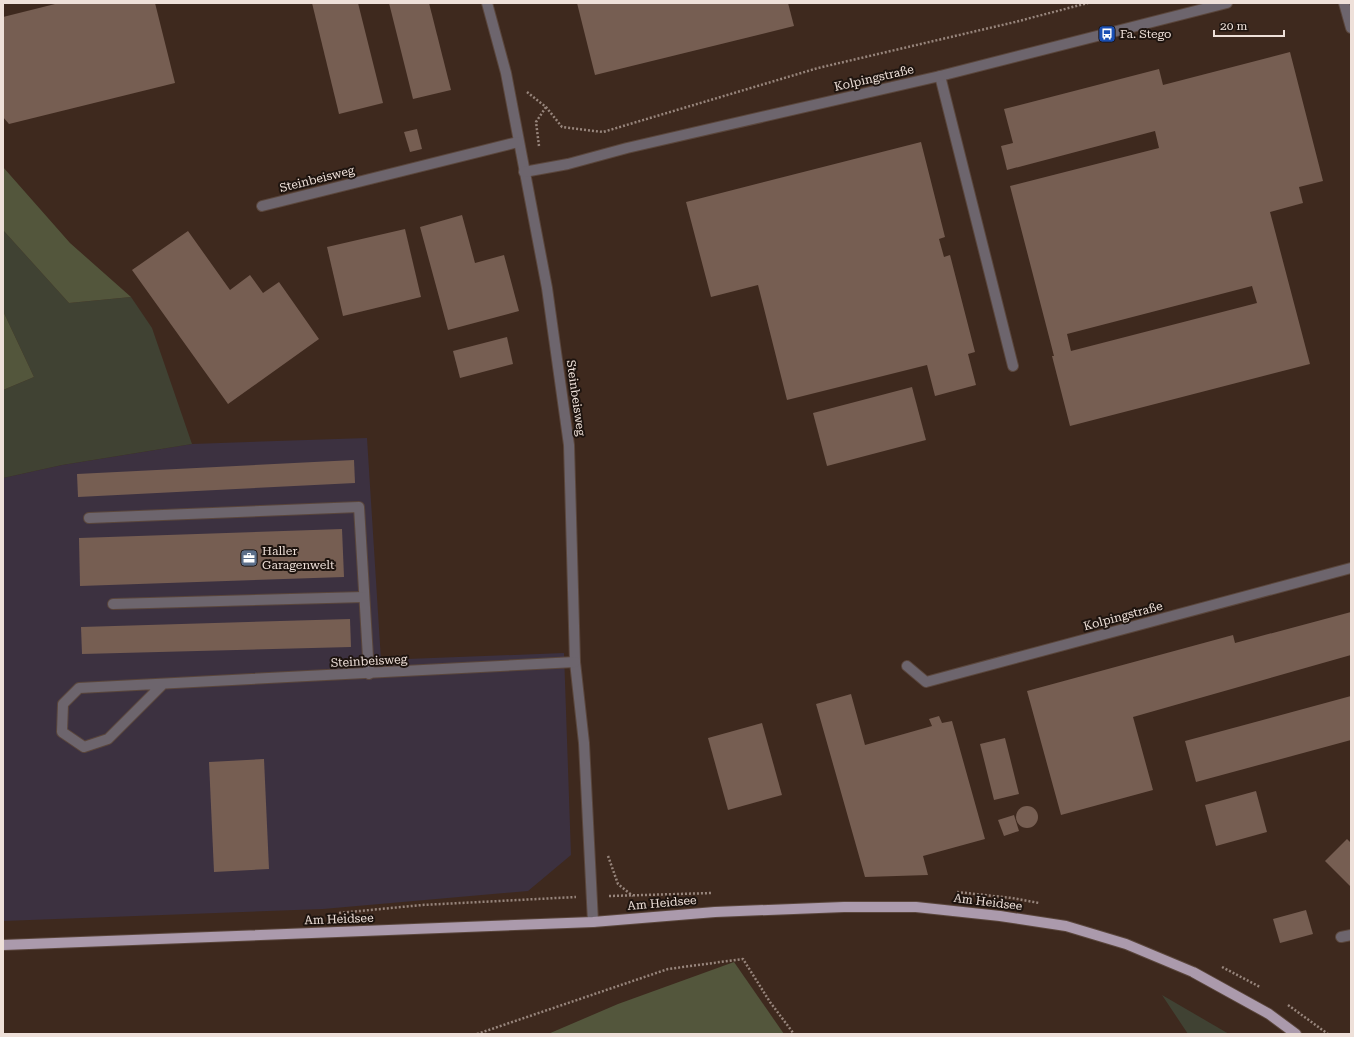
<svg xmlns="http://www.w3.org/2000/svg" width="1354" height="1037" font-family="'Roboto Serif',serif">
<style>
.commercial{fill:#3c3140}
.green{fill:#404233}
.forest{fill:#53563c}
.building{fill:#765e52;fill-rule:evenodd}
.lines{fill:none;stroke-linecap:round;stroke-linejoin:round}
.minor-casing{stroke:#5a463c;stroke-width:12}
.major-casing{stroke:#5a463c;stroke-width:12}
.path{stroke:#97857c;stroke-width:2.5;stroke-dasharray:2 2;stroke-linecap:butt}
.minor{stroke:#6d656d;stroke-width:10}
.major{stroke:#ab9aac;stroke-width:10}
.labels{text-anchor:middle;stroke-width:4;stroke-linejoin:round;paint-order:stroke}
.poi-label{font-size:12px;fill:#eee0d9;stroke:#1e140f;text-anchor:start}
.street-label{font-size:12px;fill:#eee0d9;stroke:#1e140f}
</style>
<rect width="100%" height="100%" fill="#3e291e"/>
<path class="commercial" d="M367,438L381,660L564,653L571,855L528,891L323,909L3,921V478L62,465L192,444Z"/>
<g class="green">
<path d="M3,230L69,303L131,297L152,328L192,444L62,465L3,478V390L34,377L3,311Z"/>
<path d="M1162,995L1229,1034H1188Z"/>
</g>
<g class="forest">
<path d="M3,167L70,243L131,297L69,303L3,230Z"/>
<path d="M3,311L34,377L3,390Z"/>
<path d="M734,962L784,1034H548L618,1004Z"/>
</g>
<g class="building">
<path d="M59,3H155L175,83L9,124L3,117V17Z"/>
<path d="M312,3H358L383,103L339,114Z"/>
<path d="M389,3H429L451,90L413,99Z"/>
<path d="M577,3H788L794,26L595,75Z"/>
<path d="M1290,52L1323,181L1299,187L1303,203L1270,212L1310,364L1070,426L1052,356H1054L1010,186L1159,148L1155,131L1007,170L1001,146L1013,143L1004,109L1159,69L1163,85ZM1252,286L1257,303L1071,351L1067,334Z"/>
<path d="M417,129L422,149L410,152L404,132Z"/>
<path d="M921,142L945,237L939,239L944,257L950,255L975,352L968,354L976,385L935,396L927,365L787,400L758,285L711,297L686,202Z"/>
<path d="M462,215L475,263L504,255L519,311L448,330L420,227Z"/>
<path d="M405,229L421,297L343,316L327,247Z"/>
<path d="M188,231L230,290L250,275L263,293L279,282L319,339L228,404L132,270Z"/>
<path d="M507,337L513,364L460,378L453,351Z"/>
<path d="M912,387L926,440L827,466L813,413Z"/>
<path d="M354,460L355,483L78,497L77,474Z"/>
<path d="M342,529L344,577L80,586L79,538Z"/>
<path d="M1351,612V655L1133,717L1153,790L1061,815L1027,691L1233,635L1235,643Z"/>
<path d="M350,619L351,647L82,654L81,627Z"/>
<path d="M851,694L865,745L932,726L929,719L939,716L942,723L952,721L985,839L923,856L928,875L865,877L816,704Z"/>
<path d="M1351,696V740L1196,782L1185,741Z"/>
<path d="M762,723L782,795L728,810L708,738Z"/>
<path d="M1005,738L1019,794L994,800L980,744Z"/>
<path d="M264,759L269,869L214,872L209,762Z"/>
<path d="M1256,791L1267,832L1216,846L1205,805Z"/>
<circle cx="1027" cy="817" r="11"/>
<path d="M1014,815L1019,831L1004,836L998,820Z"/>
<path d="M1347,839L1351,843V887L1325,861Z"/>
<path d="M1306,910L1313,934L1280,943L1273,919Z"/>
</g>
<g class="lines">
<defs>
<g id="minor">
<path d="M487,3L506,73L547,288L569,445L575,662L584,743L593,922"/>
<path d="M1344,3L1351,28"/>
<path d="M940,76L1013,366"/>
<path d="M524,172L568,164L627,148L940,76L1227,3"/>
<path d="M262,206L518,142"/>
<path d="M89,518L359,507L369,674"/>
<path d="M113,604L364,597"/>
<path d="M907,666L926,682L1351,568"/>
<path d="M163,684L108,739L84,747L62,732L63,704L79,688L575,662"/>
<path d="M1341,937L1351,935"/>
</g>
<path id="major" d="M3,945L593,922L715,912L844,907H916L1000,916L1066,926L1126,944L1193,972L1269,1014L1296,1034"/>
</defs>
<use href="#minor" class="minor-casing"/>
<use href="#major" class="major-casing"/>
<g class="path">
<path d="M527,92L546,107L562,127L603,132L818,68L1015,22L1088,3"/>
<path d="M539,146L536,122L546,107"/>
<path d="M608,856L618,884L633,896"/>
<path d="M957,892L1012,898L1039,903"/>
<path d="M609,896L712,893"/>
<path d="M339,913L422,905L576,897"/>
<path d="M1222,967L1260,987"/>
<path d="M1288,1005L1328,1034"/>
<path d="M477,1034L668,969L743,959L770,1002L794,1034"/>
</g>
<use href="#minor" class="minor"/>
<use href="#major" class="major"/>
</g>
<defs>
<symbol id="bus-square" viewBox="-11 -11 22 22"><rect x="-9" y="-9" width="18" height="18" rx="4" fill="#1a4fb4" stroke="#1e140f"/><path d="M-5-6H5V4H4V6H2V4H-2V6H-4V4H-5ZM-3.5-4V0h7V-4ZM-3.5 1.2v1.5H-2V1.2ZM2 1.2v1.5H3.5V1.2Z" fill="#fff"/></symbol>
<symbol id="office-square" viewBox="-11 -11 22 22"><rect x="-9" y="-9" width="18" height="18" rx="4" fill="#5c6f8a" stroke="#1e140f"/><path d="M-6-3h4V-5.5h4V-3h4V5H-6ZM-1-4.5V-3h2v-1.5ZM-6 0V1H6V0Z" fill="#fff"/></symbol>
</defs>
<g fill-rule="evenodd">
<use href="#bus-square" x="1097" y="24" width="20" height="20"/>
<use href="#office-square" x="239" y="548" width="20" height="20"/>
</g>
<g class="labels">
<g class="poi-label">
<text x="1120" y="38">Fa. Stego</text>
<text x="262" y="555">Haller<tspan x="262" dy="14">Garagenwelt</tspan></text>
</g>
<g class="street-label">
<text transform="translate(874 78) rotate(-13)" y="4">Kolpingstraße</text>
<text transform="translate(317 179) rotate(-14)" y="4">Steinbeisweg</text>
<text transform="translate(576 398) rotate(82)" y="4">Steinbeisweg</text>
<text transform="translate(1123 616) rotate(-15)" y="4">Kolpingstraße</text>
<text transform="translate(369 661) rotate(-3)" y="4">Steinbeisweg</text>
<text transform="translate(988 902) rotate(7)" y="4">Am Heidsee</text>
<text transform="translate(662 903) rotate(-5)" y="4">Am Heidsee</text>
<text transform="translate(339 919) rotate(-2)" y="4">Am Heidsee</text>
</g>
</g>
<rect width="1354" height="1037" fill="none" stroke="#eee0d9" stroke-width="8"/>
<path d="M1214 30v6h70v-6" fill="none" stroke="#eee0d9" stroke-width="2"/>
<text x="1220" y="30" font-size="12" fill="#eee0d9" stroke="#1e140f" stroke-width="3" paint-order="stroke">20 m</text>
</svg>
